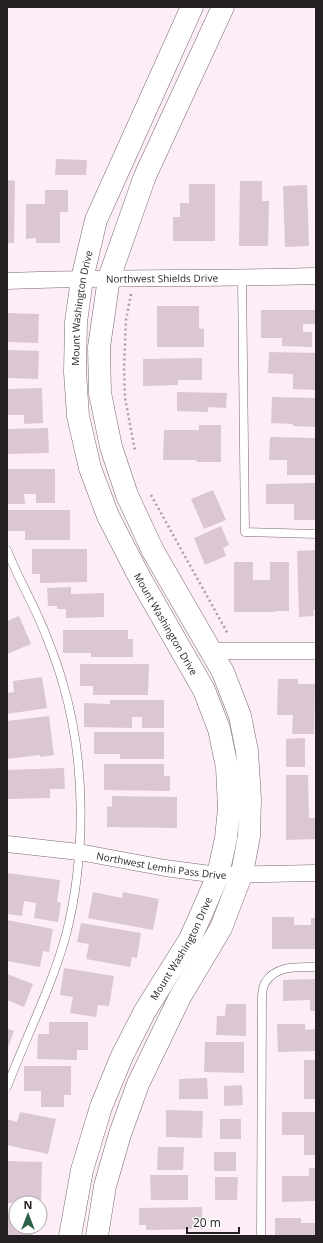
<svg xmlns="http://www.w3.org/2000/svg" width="323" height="1243" font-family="'Open Sans',sans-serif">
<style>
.building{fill:#dac7d3}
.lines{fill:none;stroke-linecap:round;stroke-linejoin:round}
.lane-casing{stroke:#796873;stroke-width:9}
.street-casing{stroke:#796873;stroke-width:17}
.secondary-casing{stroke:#796873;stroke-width:23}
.path{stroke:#ab9ea6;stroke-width:2.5;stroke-dasharray:2 3;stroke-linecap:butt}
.lane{stroke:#fff;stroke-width:8}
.street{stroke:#fff;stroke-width:16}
.secondary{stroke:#fff;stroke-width:22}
.labels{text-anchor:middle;stroke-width:4;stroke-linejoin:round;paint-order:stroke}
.street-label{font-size:10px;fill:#251e22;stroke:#fff}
</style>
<rect width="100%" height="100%" fill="#fdedf7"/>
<g class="building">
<path d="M56,159L87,160L86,175H55Z"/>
<path d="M7,180L15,181L14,243H7Z"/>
<path d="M240,181H262V201H269L268,246H239Z"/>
<path d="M189,184H215V241H173V217H180V203H189Z"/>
<path d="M307,185L309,246L285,247L283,186Z"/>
<path d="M45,190H68V212H60V243H36V238L26,239V204H45Z"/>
<path d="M157,306H199V328L204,329V347H157Z"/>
<path d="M261,310H316V324H303V332H312V347L282,346V338H261Z"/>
<path d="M7,313L39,314L38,343L7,342Z"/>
<path d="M7,350L39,351L38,379L7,378Z"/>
<path d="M269,352L316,353V390L293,389V374L268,373Z"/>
<path d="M202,358V380H178V385L143,386V359Z"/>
<path d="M42,388L43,423L24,424V415H7V389Z"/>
<path d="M177,392L227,393L226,408L208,407V412L177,411Z"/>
<path d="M272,397L316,398V427L293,426V424L271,423Z"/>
<path d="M199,425H221V462H196L197,460H163L164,430H199Z"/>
<path d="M48,428L49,453L7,454V429Z"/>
<path d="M270,437L316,438V475H287V460H269Z"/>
<path d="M7,469H55V503H36V494H24L25,504H7Z"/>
<path d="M316,483V520H294V504H266V484Z"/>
<path d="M213,490L226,520L204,529L191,499Z"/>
<path d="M8,510H70V540H25V531H8Z"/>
<path d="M221,526L229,545L223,548L226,556L205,565L194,538Z"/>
<path d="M32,549H87V582L40,583V574H32Z"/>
<path d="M316,550V610H313L314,616L299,617L297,551Z"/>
<path d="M234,562H253V580H270V562H289V611H276V612H234Z"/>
<path d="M71,587V594L104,593V617L66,618V609H57V606H48L47,588Z"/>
<path d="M19,616L31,644L7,654V621Z"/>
<path d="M63,630H128V639H133V657H91V653H63Z"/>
<path d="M80,664H149L148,695H93V686H80Z"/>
<path d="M42,677L47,708L7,714V693L14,692L13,681Z"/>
<path d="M278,679H298V684H315L314,734H292L293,715H277Z"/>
<path d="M110,700H164V728H142V717H132V728L84,727V703L110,704Z"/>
<path d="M49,716L54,755L40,757V755L7,759V721Z"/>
<path d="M94,732H164V759H120V754H94Z"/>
<path d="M305,738V767H286V739Z"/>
<path d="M104,764H164V776H170V791L104,790Z"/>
<path d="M64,768L65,789H50V798L7,799V770Z"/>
<path d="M286,775H308L309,818H316V839L286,840Z"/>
<path d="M112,796L177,797V828L107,827V806L112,807Z"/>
<path d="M7,873L60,880L57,902L61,903L58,922L34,918L36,903L24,901L22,916L7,914Z"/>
<path d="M93,892L122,898L123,892L159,899L153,930L88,918Z"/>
<path d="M272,917H294V925H311V918H316V949H272Z"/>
<path d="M7,920L53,929L49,952L43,951L40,967L7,961Z"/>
<path d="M81,923L141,933L137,958L132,957L130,967L86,959L89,944L77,942Z"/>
<path d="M64,968L114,976L109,1006L98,1005L96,1017L70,1013L73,997L60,995Z"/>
<path d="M7,974L33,984L24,1007L7,1000Z"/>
<path d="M316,979V1011H310V1000L283,1001V980Z"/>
<path d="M226,1004H246V1036L216,1035L217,1016H225Z"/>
<path d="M49,1022H88V1050H77V1060L37,1059L38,1034H49Z"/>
<path d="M277,1024H305V1030L316,1029V1051L278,1052Z"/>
<path d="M7,1029L14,1031L7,1050Z"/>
<path d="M205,1042H244V1073L204,1072Z"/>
<rect x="304" y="1060" width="12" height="39"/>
<path d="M24,1066H71V1095H64V1107H41V1091H24Z"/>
<path d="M207,1078L208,1099H179V1079Z"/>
<path d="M242,1085L243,1105L224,1106V1086Z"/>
<path d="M166,1110L203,1111L202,1138L166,1137Z"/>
<path d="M20,1112L56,1119L48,1154L7,1145V1119L17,1122Z"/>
<path d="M282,1112H316V1155H304V1135H282Z"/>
<rect x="220" y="1119" width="21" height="20"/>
<path d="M158,1147H184L183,1170H157Z"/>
<rect x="214" y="1152" width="22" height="19"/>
<path d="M7,1161L42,1162L41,1203H7Z"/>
<path d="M309,1168H316V1201L282,1202V1176H309Z"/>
<path d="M150,1175H188V1200H151Z"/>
<path d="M215,1177H238L237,1200H215Z"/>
<path d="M202,1207L203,1229L146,1230V1225H139V1208Z"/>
<path d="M7,1213H16V1227H32V1236H7Z"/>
<path d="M275,1218H301V1223H316V1236H275Z"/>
</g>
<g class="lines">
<defs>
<g id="lane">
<path d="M242,278L245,532L316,534"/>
<path d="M7,550C19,581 36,608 47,638C53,653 59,669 63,684C86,762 86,856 66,935C52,986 26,1037 7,1087"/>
<path d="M261,1236L262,998C262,993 263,987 265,983C275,965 298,967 316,967"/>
</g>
<g id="street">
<path id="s1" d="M7,281C110,277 213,279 316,276"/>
<path d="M212,651H316"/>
<path id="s2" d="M7,844L79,852L165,868L218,875L316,873"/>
</g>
<g id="secondary">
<path id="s3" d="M70,1236L82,1170L101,1107L122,1056L145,1011L190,939L203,910L218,875L226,838L229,808L227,767L219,729L204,690L141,580L108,516L90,468L78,416L75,372L76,322L82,279L96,220L192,7"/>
<path d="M97,1236L105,1186L120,1134L138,1084L180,997L221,928L242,873L249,836L250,799L247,751L240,716L223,672L153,551L127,495L111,447L100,393L99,347L109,278L145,176L223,7"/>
</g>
</defs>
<use href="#lane" class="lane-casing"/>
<use href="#street" class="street-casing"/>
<use href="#secondary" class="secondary-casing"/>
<g class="path">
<path d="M131,294L126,320L124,368L125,398L135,451"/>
<path d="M151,495L228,634"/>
</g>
<use href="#lane" class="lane"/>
<use href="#street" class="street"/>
<use href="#secondary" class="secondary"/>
</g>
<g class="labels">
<g class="street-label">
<text dy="4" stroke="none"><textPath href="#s1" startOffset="155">Northwest Shields Drive</textPath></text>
<text dy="4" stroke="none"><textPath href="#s3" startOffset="995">Mount Washington Drive</textPath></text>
<text transform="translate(166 624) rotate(60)" y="4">Mount Washington Drive</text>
<text dy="4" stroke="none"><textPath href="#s2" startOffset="156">Northwest Lemhi Pass Drive</textPath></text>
<text dy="4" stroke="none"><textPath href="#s3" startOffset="311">Mount Washington Drive</textPath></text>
</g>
</g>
<rect width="323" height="1243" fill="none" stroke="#251e22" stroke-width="16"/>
<g transform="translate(28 1215)"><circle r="19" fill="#ffffff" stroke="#a8a5a7"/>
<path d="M0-3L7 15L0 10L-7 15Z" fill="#2d6248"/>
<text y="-6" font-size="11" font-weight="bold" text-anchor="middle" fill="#251e22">N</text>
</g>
<path d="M187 1227v6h52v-6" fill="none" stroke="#251e22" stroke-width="2"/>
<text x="193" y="1227" font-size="12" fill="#251e22" stroke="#ffffff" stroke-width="3" paint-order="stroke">20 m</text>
</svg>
